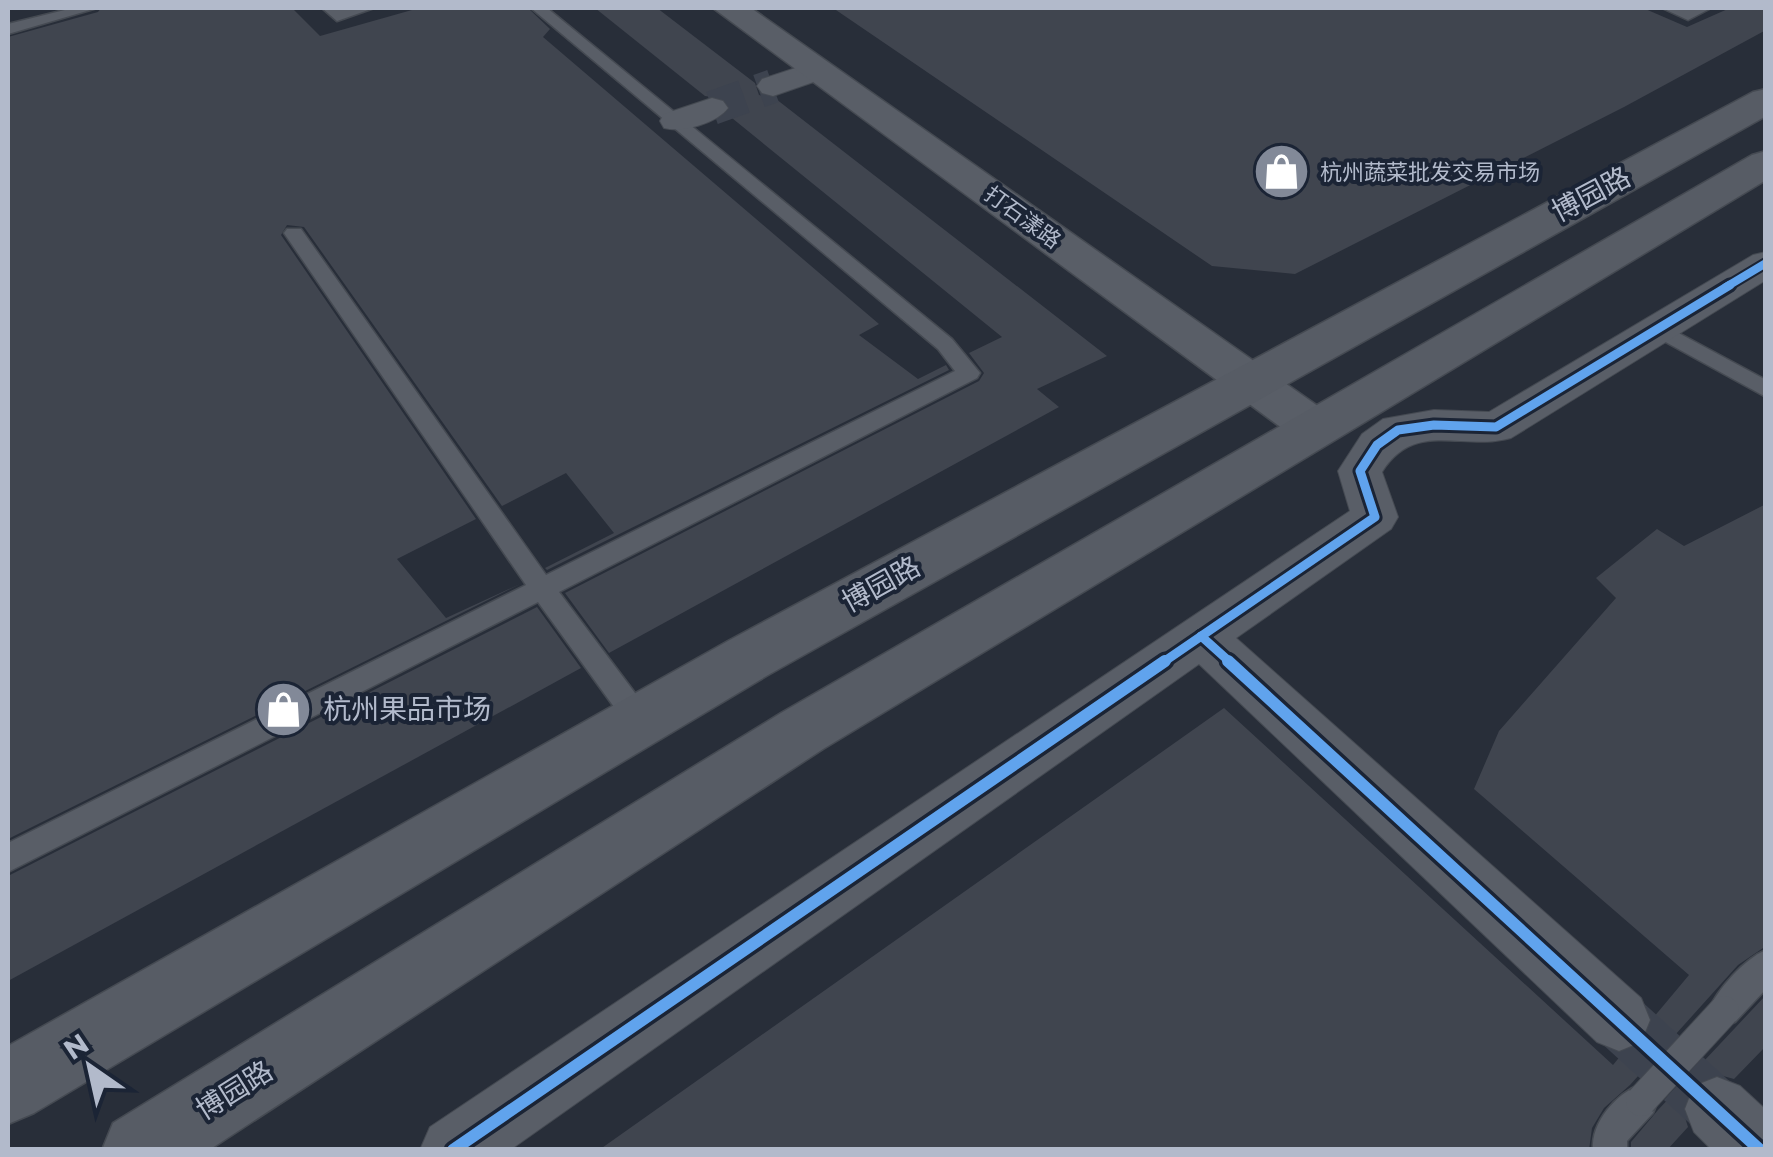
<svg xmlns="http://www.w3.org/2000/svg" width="1773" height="1157" font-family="Montserrat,'Noto Sans SC',sans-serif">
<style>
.building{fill:#40454f}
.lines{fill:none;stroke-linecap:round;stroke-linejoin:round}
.minor-tunnel-far1{stroke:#3d434f;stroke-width:34;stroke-dasharray:34 16;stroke-linecap:butt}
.minor-tunnel{stroke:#3d434f;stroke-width:58;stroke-dasharray:58 29;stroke-linecap:butt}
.service-casing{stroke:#454a52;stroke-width:3}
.minor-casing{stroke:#454a52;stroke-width:2}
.tertiary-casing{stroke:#454a52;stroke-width:3}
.secondary-casing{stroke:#454a52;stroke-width:3}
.service{fill:#595e67;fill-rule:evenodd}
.minor{fill:#595e67;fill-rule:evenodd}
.tertiary{fill:#595e67;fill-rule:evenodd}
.secondary{fill:#575c65;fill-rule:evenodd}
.service-bridge-casing{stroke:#454a52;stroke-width:32;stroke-linecap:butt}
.service-bridge{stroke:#595e67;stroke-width:30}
.cycleway-far2-casing{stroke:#1b2435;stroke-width:12}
.cycleway-far1-casing{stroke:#1b2435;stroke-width:15}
.cycleway-casing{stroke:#1b2435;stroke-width:19}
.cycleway-far2{stroke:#60a3ed;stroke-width:8}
.cycleway-far1{stroke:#60a3ed;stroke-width:9}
.cycleway{stroke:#60a3ed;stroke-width:12}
.labels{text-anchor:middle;stroke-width:8;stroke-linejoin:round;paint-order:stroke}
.far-poi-label{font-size:22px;fill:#b2bacb;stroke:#1b2435;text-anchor:start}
.far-street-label{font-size:22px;fill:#b2bacb;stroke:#1b2435}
.street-label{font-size:28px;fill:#b2bacb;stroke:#1b2435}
.poi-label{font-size:28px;fill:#b2bacb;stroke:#1b2435;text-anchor:start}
</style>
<rect width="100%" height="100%" fill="#282e39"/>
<g class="building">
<path d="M101,8H292L320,36L419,8H528L550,29L543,37L879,324L859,335L918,379L946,365L949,370L547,570L545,568L614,533L566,473L502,506L304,227L287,225L281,235L476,519L397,559L446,618L520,584L8,839V37L98,12Z"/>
<path d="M595,8H657L755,83L759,95L776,99L1107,356L1037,389L1059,407L609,653L565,593L979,381L984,373L969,353L1002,337L727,114L732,108L726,99L705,96Z"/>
<path d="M833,8H1643L1687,27L1730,8H1766V30L1624,107L1295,274L1212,266Z"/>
<path d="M1766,504V946L1738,965L1630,1085L1604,1108L1592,1128L1589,1150H599L1224,708L1613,1065L1622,1054L1644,1043L1653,1018L1689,975L1474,789L1499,731L1616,598L1596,578L1657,529L1684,546Z"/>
<path d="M537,607L581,668L8,981V876Z"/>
<path d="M1766,995V1046L1734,1079L1716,1074L1690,1085L1682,1108L1688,1127L1667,1150H1631V1142L1658,1110Z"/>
</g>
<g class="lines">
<path class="minor-tunnel-far1" d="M712,108L773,86"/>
<path class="minor-tunnel" d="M1619,1020L1717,1109"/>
<defs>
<g id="service">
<path d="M73,8H97L8,34V24Z"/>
<path d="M322,8H374L337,21Z"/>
<path d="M531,8H547L952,339L980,373L977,378L559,592L650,713L654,721L650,729L640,733L630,729L538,602L8,872V843L526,585L284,233L287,229H301L546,575L955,371L938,349Z"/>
<path d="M1662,8H1711L1688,20Z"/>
<path d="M1658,322L1766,380V397L1651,334L1648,329L1651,324Z"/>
<path d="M1766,950V989L1735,1022L1724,1027L1713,1022L1708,1011C1717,990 1744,959 1766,950Z"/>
<path d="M1641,1084L1653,1089L1658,1101L1653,1113L1627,1141V1150H1593C1591,1122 1616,1094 1641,1084Z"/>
</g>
<g id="minor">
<path d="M817,61L828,63L833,70L828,77L773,96L762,93L757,86L762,79Z"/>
<path d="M712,98L723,101L728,108C717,123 683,133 664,128L660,121L664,114Z"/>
<path d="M1766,252V280L1511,438C1462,452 1416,419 1382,472L1398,517L1391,529L1236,638L1641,998L1650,1020L1641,1042L1619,1051L1597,1042L1199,664L510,1150H420L430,1127L1350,511L1338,471L1362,434L1383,419L1434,410L1489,412L1753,255Z"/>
<path d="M1717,1077L1740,1086L1766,1110V1150H1712L1694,1132L1685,1109L1694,1086Z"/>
</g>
<path id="tertiary" d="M713,8H751L1332,416L1340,428L1332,440L1315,445L1298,440Z"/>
<g id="secondary">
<path d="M1766,89V116L768,675L34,1113L8,1124V1046L728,641L1753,92Z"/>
<path d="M1766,151V180L823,749L209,1150H102L113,1123L781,713L1752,155Z"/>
</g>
</defs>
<use href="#service" class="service-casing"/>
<use href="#minor" class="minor-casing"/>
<use href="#tertiary" class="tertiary-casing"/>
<use href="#secondary" class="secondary-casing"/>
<use href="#service" class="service"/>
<use href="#minor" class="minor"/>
<use href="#tertiary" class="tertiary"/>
<use href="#secondary" class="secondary"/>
<defs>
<path id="service-bridge" d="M1641,1101L1724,1011"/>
</defs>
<use href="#service-bridge" class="service-bridge-casing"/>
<use href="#service-bridge" class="service-bridge"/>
<defs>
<path id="cycleway-far2" d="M1726,287L1766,263"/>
<g id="cycleway-far1">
<path d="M1201,636L1231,663"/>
<path d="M1162,663L1375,517L1360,471L1377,445L1398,430L1434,425L1496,427L1730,285"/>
</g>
<g id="cycleway">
<path d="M1228,661L1760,1150"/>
<path d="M453,1150L1165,661"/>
</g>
</defs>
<use href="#cycleway-far2" class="cycleway-far2-casing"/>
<use href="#cycleway-far1" class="cycleway-far1-casing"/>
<use href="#cycleway" class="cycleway-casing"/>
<use href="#cycleway-far2" class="cycleway-far2"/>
<use href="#cycleway-far1" class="cycleway-far1"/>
<use href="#cycleway" class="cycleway"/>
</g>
<defs>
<symbol id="shop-disc" viewBox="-11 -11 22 22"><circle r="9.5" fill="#828998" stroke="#1b2435"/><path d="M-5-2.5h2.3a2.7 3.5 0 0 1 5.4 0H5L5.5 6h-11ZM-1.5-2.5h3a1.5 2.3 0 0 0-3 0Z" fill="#fff"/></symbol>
</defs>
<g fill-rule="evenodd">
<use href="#shop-disc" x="1250" y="140" width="63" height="63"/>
<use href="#shop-disc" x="252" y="678" width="63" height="63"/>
</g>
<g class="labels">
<g class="far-poi-label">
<text x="1320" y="180">杭州蔬菜批发交易市场</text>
</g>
<g class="far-street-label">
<text transform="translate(1023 217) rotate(36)" y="8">打石漾路</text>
</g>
<g class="street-label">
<text transform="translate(1591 194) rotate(-28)" y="10">博园路</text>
<text transform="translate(881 584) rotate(-29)" y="10">博园路</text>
<text transform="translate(234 1090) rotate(-32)" y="10">博园路</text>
</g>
<g class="poi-label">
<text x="323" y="719">杭州果品市场</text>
</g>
</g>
<rect width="1773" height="1157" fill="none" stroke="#b2bacb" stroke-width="20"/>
<g transform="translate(90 1067) rotate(326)" stroke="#1b2435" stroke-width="8" paint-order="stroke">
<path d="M0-8L18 38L0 25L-18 38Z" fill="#b2bacb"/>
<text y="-15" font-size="28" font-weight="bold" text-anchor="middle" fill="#b2bacb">N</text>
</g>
</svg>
